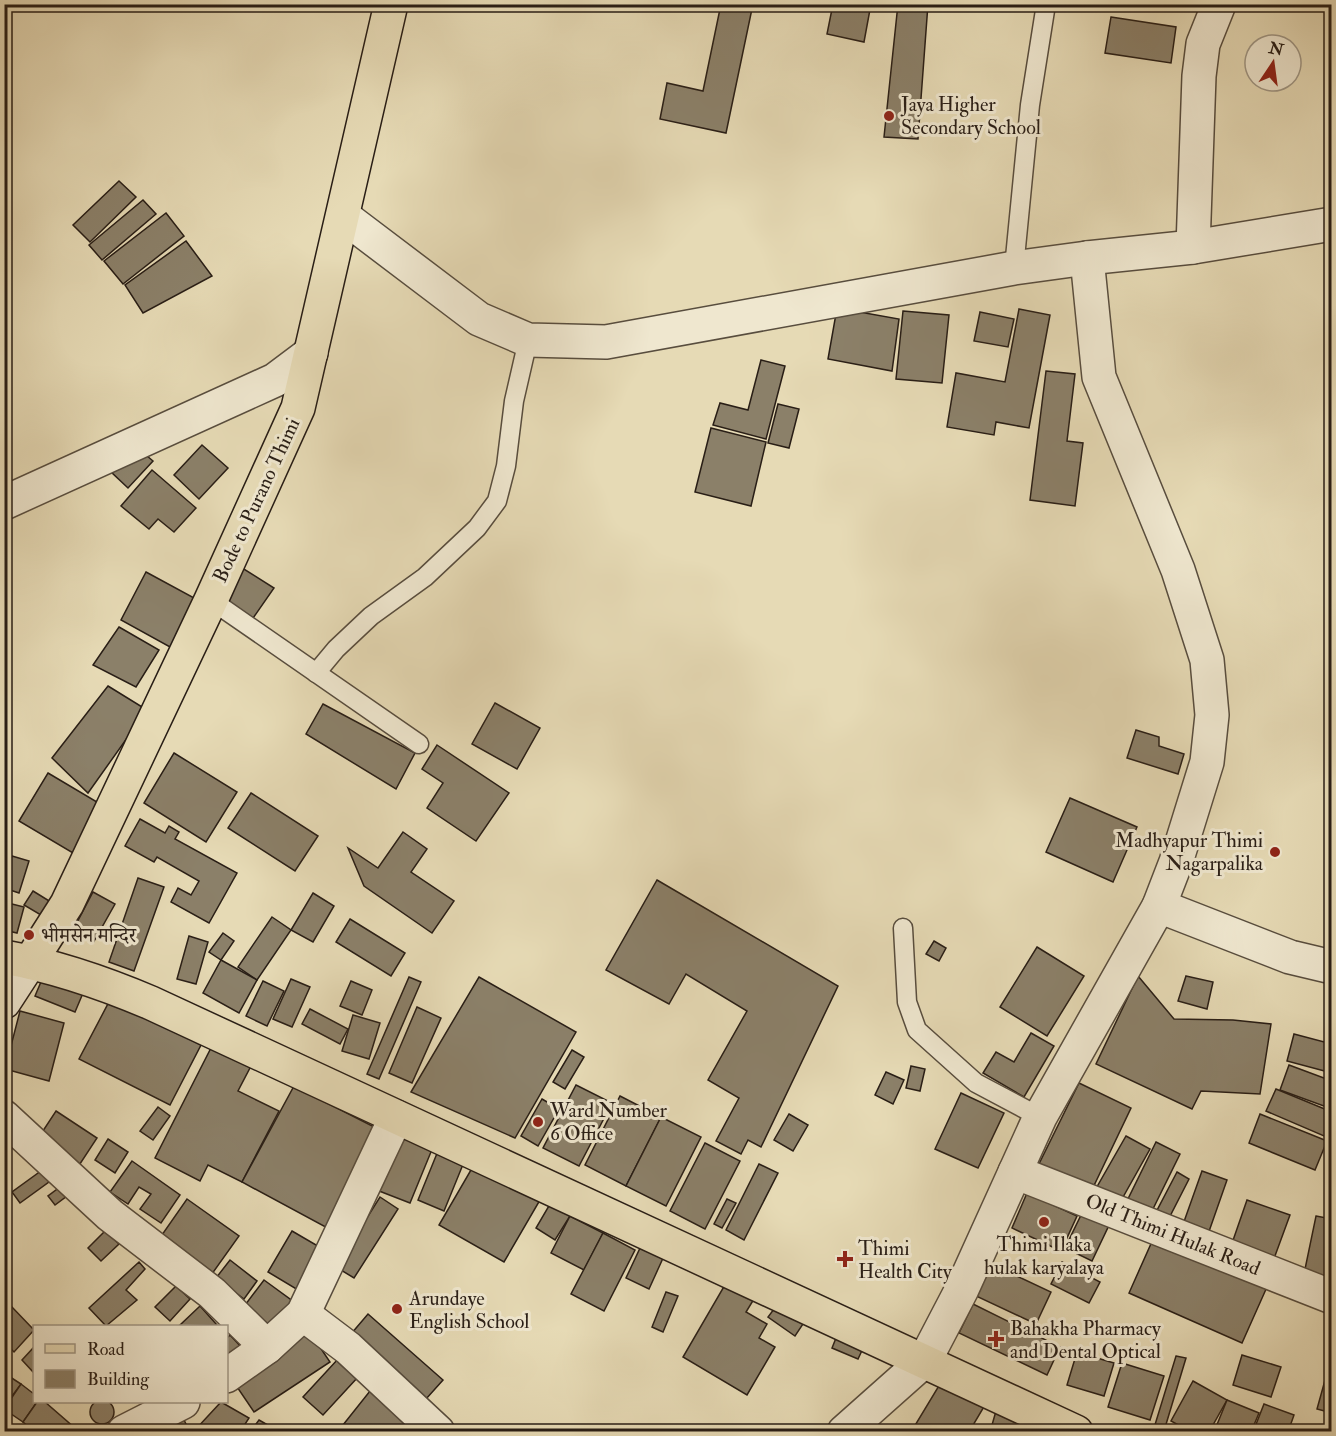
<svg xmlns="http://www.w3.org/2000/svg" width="1336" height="1436" font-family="'IM FELL Double Pica','Noto Serif Devanagari',serif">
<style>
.building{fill:#8b8069;stroke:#291e16;stroke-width:1.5}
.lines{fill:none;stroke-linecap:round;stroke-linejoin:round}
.lane-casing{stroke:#584d3e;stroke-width:21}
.street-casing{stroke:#584d3e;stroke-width:36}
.secondary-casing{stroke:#291e16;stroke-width:36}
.primary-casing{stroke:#291e16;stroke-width:36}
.lane{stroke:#efe7cf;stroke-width:18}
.street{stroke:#efe7cf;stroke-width:33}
.secondary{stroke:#efe7cf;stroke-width:33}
.primary{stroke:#e6dab5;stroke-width:33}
.poi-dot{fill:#8f2418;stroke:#efe7cf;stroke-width:2}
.labels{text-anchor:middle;stroke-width:6;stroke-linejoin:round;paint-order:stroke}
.poi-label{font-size:20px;fill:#291e16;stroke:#efe7cf;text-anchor:start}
.street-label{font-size:20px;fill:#291e16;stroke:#efe7cf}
</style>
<rect width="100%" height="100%" fill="#e6dab5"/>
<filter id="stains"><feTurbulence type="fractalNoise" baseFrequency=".00333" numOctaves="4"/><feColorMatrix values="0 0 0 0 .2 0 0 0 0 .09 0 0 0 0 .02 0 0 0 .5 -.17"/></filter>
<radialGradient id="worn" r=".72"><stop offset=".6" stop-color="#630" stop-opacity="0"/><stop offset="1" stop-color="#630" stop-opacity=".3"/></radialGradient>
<g class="building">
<path d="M721,4H753L726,133L660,119L667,83L703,91Z"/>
<path d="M833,4H871L864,42L827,34Z"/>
<path d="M898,4H928L918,139L884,137Z"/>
<path d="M1111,17L1176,27L1171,63L1105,53Z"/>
<path d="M119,181L136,197L90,242L73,225Z"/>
<path d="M143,200L156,214L102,260L89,245Z"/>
<path d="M166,213L184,236L123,284L104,261Z"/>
<path d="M186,241L212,276L143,313L125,285Z"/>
<path d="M837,308L899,319L892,371L828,359Z"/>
<path d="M1019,309L1050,315L1029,428L996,422L994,435L947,427L956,373L1005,382Z"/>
<path d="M903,311L949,315L942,383L896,379Z"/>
<path d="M980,312L1014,319L1008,347L974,341Z"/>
<path d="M1332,316V341L1328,340Z"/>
<path d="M761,360L785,366L766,439L713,425L720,403L748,410Z"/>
<path d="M1046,371L1075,374L1067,441L1083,443L1075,506L1030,500Z"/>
<path d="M778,404L799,409L789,448L768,443Z"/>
<path d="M711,428L766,442L751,506L695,492Z"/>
<path d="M202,445L228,468L199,499L174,475Z"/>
<path d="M140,450L153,461L128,488L109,470Z"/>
<path d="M152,470L196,508L174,532L158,519L149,529L121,506Z"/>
<path d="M231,561L274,588L249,624L213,599Z"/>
<path d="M146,572L196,599L170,647L121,620Z"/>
<path d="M119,627L159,650L136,687L93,665Z"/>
<path d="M108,686L147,710L88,793L52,758Z"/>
<path d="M495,703L540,728L517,769L472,744Z"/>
<path d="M323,704L415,753L396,789L306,734Z"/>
<path d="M1136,730L1159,737V746L1184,754L1178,774L1127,758Z"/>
<path d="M437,745L509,793L476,841L427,808L443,783L422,769Z"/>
<path d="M174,753L237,792L206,842L144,803Z"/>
<path d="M48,773L102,805L73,853L19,821Z"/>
<path d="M251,793L318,836L295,871L228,828Z"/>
<path d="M1070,798L1137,827L1113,882L1046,852Z"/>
<path d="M140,819L165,833L169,826L179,832L175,839L237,873L209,923L171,902L178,888L191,895L199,881L157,857L154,862L125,846Z"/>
<path d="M403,832L427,849L411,872L454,901L432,933L364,886L348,848L378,868Z"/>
<path d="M12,856L29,861L19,893L4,888V879Z"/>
<path d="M138,878L164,887L134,971L109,962Z"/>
<path d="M657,880L838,986L761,1147L748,1140L741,1154L716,1141L739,1098L708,1080L747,1011L686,974L669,1004L606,970Z"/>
<path d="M33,891L59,907L51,921L24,905Z"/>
<path d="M93,892L115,904L93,943L72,932Z"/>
<path d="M313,893L334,906L313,942L291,930Z"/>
<path d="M4,902L24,907L17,933L4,930Z"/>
<path d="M272,917L291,930L257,980L238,967Z"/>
<path d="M350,919L405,953L391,976L336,942Z"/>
<path d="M223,933L234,941L221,960L209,952Z"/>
<path d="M189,936L208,942L196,984L177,979Z"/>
<path d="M934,941L946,948L939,961L926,954Z"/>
<path d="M1037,947L1084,976L1047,1036L1000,1007Z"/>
<path d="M221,960L257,980L239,1013L203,993Z"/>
<path d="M46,970L86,986L75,1012L35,996Z"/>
<path d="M1138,976L1174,1019L1233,1020L1271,1024L1260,1094L1201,1091L1192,1109L1096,1064Z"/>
<path d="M1186,976L1213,982L1207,1009L1178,1001Z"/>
<path d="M409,977L421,982L379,1079L367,1074Z"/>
<path d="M479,977L576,1032L515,1138L411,1092Z"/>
<path d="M291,979L310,987L292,1027L273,1019Z"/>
<path d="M263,981L284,991L267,1026L246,1016Z"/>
<path d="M351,981L372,990L362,1015L340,1006Z"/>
<path d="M111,998L201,1045L170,1105L79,1059Z"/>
<path d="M417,1007L441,1018L412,1083L389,1073Z"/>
<path d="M310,1009L348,1029L340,1044L302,1024Z"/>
<path d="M20,1011L64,1023L49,1081L5,1069Z"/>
<path d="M353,1015L380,1023L369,1059L342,1051Z"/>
<path d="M1031,1033L1054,1046L1024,1097L983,1073L996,1052L1014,1062Z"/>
<path d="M1294,1034L1332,1044V1073L1287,1061Z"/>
<path d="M213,1044L252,1064L238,1091L279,1111L242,1182L208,1165L200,1181L155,1158Z"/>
<path d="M572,1050L584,1057L565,1089L553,1082Z"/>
<path d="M1289,1065L1332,1081V1109L1280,1090Z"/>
<path d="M911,1066L925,1069L920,1091L906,1088Z"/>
<path d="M886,1072L904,1080L893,1104L875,1095Z"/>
<path d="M1079,1083L1131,1108L1089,1196L1036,1170Z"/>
<path d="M576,1085L612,1103L579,1166L543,1148Z"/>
<path d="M294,1086L384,1132L333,1231L242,1182Z"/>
<path d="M1276,1089L1332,1112L1331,1139L1266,1111Z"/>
<path d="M961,1093L1004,1113L978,1168L935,1149Z"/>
<path d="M620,1096L661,1117L626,1186L585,1165Z"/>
<path d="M542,1099L559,1109L538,1146L521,1136Z"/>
<path d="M158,1107L170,1116L153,1140L140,1131Z"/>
<path d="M56,1111L97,1138L76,1170L35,1143Z"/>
<path d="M789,1114L808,1125L793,1151L774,1140Z"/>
<path d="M1260,1114L1327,1141L1315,1170L1249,1143Z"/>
<path d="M661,1117L701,1137L666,1206L626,1186Z"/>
<path d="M396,1132L433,1147L410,1203L374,1189Z"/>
<path d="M1126,1136L1150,1149L1118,1206L1094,1192Z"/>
<path d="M108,1139L128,1152L115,1173L95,1160Z"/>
<path d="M1156,1142L1180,1154L1148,1219L1124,1207Z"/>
<path d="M705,1143L740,1161L705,1229L670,1211Z"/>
<path d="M438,1151L464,1162L444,1211L418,1200Z"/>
<path d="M132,1161L180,1195L161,1223L140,1209L151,1194L139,1187L128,1204L110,1192Z"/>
<path d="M475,1163L540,1200L504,1262L439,1225Z"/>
<path d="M759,1164L778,1173L744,1240L726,1230Z"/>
<path d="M45,1168L53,1179L20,1203L12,1192Z"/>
<path d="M1202,1171L1227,1180L1206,1240L1181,1230Z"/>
<path d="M1177,1172L1189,1179L1166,1224L1153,1218Z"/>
<path d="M64,1184L71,1193L55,1205L48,1196Z"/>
<path d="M1027,1193L1077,1216L1061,1251L1012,1228Z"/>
<path d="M380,1197L398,1209L354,1278L336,1267Z"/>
<path d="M187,1199L239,1236L209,1278L157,1242Z"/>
<path d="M727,1199L736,1203L722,1228L714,1224Z"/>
<path d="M1247,1200L1290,1215L1272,1264L1230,1249Z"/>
<path d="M550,1204L570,1216L555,1240L536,1228Z"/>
<path d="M1084,1209L1111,1221L1092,1261L1065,1248Z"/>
<path d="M570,1216L603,1233L584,1270L551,1253Z"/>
<path d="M1316,1216L1332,1219V1279L1304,1274Z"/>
<path d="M105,1231L119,1244L101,1261L88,1248Z"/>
<path d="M292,1231L323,1249L298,1290L268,1272Z"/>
<path d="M603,1233L635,1250L604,1311L571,1294Z"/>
<path d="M1154,1237L1267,1287L1242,1343L1129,1293Z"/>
<path d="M641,1246L664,1256L649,1289L626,1278Z"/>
<path d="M230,1260L257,1281L244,1299L216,1278Z"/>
<path d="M139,1262L145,1269L126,1290L137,1300L106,1326L89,1308Z"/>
<path d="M1062,1262L1100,1282L1089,1303L1051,1284Z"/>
<path d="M991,1264L1051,1292L1036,1324L976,1296Z"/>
<path d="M264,1280L294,1302L269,1335L239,1313Z"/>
<path d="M726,1283L754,1299L746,1312L767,1324L759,1338L775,1347L747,1395L683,1357Z"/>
<path d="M176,1286L190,1299L170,1321L155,1307Z"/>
<path d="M666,1292L678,1296L663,1332L652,1327Z"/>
<path d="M973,1304L1060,1347L1047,1375L959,1333Z"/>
<path d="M777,1305L803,1324L795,1336L768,1317Z"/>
<path d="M11,1306L34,1330L14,1352L4,1342V1313Z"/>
<path d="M200,1306L217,1325L179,1326Z"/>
<path d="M368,1314L443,1380L426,1399L351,1334Z"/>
<path d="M307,1328L330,1362L254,1412L231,1378Z"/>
<path d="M838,1333L865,1344L858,1359L832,1348Z"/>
<path d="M230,1335L243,1349L226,1364V1339Z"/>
<path d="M34,1347V1373L22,1360Z"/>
<path d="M1077,1352L1114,1363L1104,1396L1067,1385Z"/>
<path d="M1242,1355L1281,1367L1271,1397L1233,1385Z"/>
<path d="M1332,1355V1413L1317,1409Z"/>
<path d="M1176,1356L1186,1358L1164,1431L1154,1428Z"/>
<path d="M338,1359L358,1377L323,1415L303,1397Z"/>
<path d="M1122,1363L1164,1376L1150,1420L1108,1407Z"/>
<path d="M4,1373L21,1384L4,1407Z"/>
<path d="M943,1379L985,1405L969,1432H911Z"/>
<path d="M1193,1381L1227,1400L1209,1432H1191L1171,1421Z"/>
<path d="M21,1384L34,1394V1402H37L23,1422L4,1409Z"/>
<path d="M370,1391L421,1432H341L339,1430Z"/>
<path d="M1227,1400L1259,1413L1251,1432H1214Z"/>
<circle cx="102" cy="1412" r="12"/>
<path d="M37,1402H45L76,1429L74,1432H35L23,1422Z"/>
<path d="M221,1402L249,1418L240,1432L195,1430Z"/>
<path d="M1264,1404L1294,1415L1288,1432H1253Z"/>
<path d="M996,1411L1025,1419L1022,1432H990Z"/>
<path d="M182,1416L190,1432H151Z"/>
<path d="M259,1420L273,1428L270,1432H250Z"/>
</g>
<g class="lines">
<defs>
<g id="lane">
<path d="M1014,268L1030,105L1046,4"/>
<path d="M211,600L419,744"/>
<path d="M316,673L336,649L371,616L425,577L477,528L497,501L506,466L514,401L528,340"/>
<path d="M903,928L907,1002L917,1030L976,1083L1040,1117"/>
</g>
<g id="street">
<path d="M343,216L479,319L528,340L606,342L1014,268L1087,258L1193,247L1332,224"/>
<path d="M1193,247L1199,76L1203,44L1219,4"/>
<path d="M4,503L275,380L311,353"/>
<path d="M1159,906L1290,957L1332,967"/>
<path d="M4,1117L110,1215L212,1293L267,1347"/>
<path d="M1015,1172L1332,1297"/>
<path d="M303,1314L348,1348L438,1432"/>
<path d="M226,1376L267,1347L303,1314L396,1117"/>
<path d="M124,1432L183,1402"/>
<path d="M844,1432L925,1360L962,1289L1040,1117L1159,906L1176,862L1207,762L1212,715L1207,660L1178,570L1099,377L1087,258"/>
</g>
<path id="secondary" d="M4,1002L30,962"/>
<g id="primary">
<path d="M4,957C54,966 104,983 151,1003L1076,1432"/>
<path d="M30,962L67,904L211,600L298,408L391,4"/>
</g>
</defs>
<use href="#lane" class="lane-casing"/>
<use href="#street" class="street-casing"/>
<use href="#secondary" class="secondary-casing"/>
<use href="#primary" class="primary-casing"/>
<use href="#lane" class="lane"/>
<use href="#street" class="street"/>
<use href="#secondary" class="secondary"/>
<use href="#primary" class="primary"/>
</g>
<g class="poi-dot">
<circle cx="889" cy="116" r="6"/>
<circle cx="1275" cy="852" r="6"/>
<circle cx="29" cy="935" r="6"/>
<circle cx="538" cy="1122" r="6"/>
<circle cx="1044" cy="1222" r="6"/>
<path d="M842 1250h6v6h6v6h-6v6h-6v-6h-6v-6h6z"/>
<circle cx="397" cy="1309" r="6"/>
<path d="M993 1330h6v6h6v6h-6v6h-6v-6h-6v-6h6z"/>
</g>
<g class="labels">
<g class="poi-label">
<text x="901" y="111">Jaya Higher<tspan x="901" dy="23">Secondary School</tspan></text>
<text x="1263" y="847" text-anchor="end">Madhyapur Thimi<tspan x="1263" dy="23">Nagarpalika</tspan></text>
<text x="41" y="942">भीमसेन मन्दिर</text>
<text x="550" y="1117">Ward Number<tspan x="550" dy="23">6 Office</tspan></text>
<text x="1044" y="1251" text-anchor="middle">Thimi Ilaka<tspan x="1044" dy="23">hulak karyalaya</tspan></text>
<text x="858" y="1255">Thimi<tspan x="858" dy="23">Health City</tspan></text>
<text x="409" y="1305">Arundaye<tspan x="409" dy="23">English School</tspan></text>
<text x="1010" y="1335">Bahakha Pharmacy<tspan x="1010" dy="23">and Dental Optical</tspan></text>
</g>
<g class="street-label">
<text transform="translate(256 500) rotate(-65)" y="7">Bode to Purano Thimi</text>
<text transform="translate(1173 1234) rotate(22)" y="7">Old Thimi Hulak Road</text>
</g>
</g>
<rect width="1336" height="1436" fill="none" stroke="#e6dab5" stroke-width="24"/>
<rect x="6" y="6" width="1324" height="1424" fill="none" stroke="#291e16" stroke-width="3"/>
<rect x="12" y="12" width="1312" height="1412" fill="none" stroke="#291e16" stroke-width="1.5"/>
<rect x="33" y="1325" width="195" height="78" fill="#efe7cf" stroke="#a09785" stroke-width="1.5"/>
<rect x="45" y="1344" width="30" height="9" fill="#e6dab5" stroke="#a09785" stroke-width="1.5"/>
<text x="87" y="1355" font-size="18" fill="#291e16">Road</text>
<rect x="45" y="1370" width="30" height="18" fill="#8b8069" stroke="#a09785" stroke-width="1.5"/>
<text x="87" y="1385" font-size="18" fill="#291e16">Building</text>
<g transform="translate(1273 63) rotate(13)"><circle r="28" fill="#efe7cf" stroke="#a09785" stroke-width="1.5"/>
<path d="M0-4.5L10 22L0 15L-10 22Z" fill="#8f2418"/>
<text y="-9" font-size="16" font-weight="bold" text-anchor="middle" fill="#291e16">N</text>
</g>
<rect width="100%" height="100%" filter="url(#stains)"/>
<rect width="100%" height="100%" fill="url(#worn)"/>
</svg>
